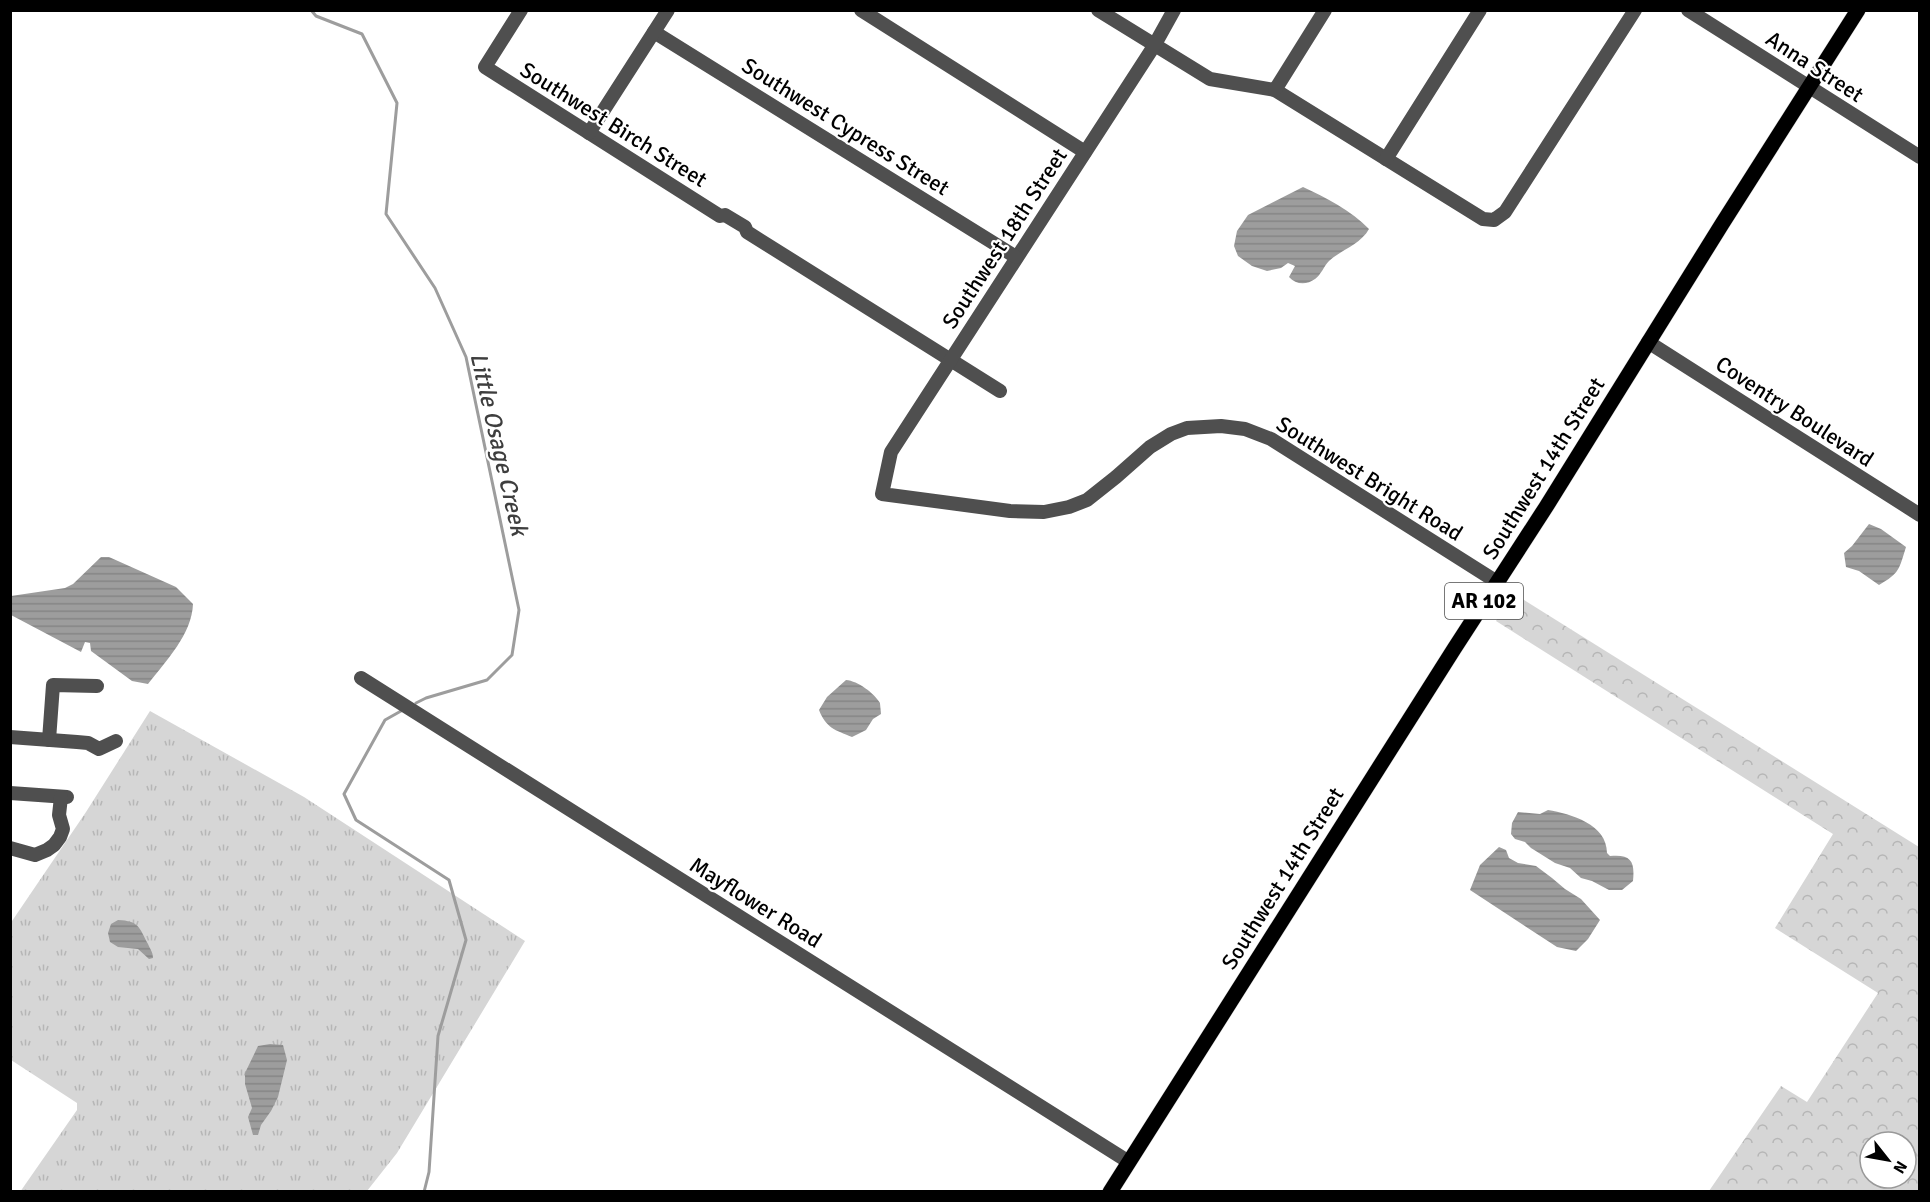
<svg xmlns="http://www.w3.org/2000/svg" width="1930" height="1202" font-family="Signika,sans-serif">
<style>
.grass{fill:url(#grass-tufts)}
.park{fill:url(#park-crowns);fill-rule:evenodd}
.water{fill:url(#water-rules)}
.lines{fill:none;stroke-linecap:round;stroke-linejoin:round}
.stream{stroke:#9d9d9d;stroke-width:3}
.major-casing{stroke:#dbdbdb;stroke-width:16}
.minor{stroke:#4f4f4f;stroke-width:14}
.major{stroke:#000;stroke-width:15}
.labels{text-anchor:middle;stroke-width:4.5;stroke-linejoin:round;paint-order:stroke}
.shield{fill:#fff;stroke:#4c4c4c;stroke-width:1.5}
.shield-label{font-size:21px;font-weight:bold;fill:#000}
.street-label{font-size:22px;fill:#000;stroke:#fff}
.water-label{font-size:24px;font-style:italic;fill:#3e3e3e;stroke:#fff}
</style>
<defs>
<pattern id="grass-tufts" width="24" height="20" patternUnits="userSpaceOnUse" patternTransform="scale(1.5)"><rect width="24" height="20" fill="#d6d6d6"/><path d="M3 7l-1-3M5 7V3M7 7l1-3M15 17l-1-3M17 17v-4M19 17l1-3" fill="none" stroke="#b6b6b6"/></pattern>
<pattern id="park-crowns" width="20" height="18" patternUnits="userSpaceOnUse" patternTransform="scale(1.5)"><rect width="20" height="18" fill="#d6d6d6"/><path d="M2 6a3 3 0 1 1 6 0M12 15a3 3 0 1 1 6 0" fill="none" stroke="#b6b6b6"/></pattern>
<pattern id="water-rules" width="6" height="5" patternUnits="userSpaceOnUse" patternTransform="scale(1.5)"><rect width="6" height="5" fill="#9d9d9d"/><path d="M0 2.5h6" fill="none" stroke="#858585"/></pattern>
</defs>
<rect width="100%" height="100%" fill="#fff"/>
<path class="grass" d="M150,711L304,797L525,941L397,1153L367,1191L20,1192L77,1110V1103L11,1060L10,924L86,812Z"/>
<path class="park" d="M1513,593L1919,847V1191H1709L1781,1086L1807,1102L1878,993L1775,928L1833,834L1496,621ZM1870,1142H1906V1178H1870Z"/>
<g class="water">
<path d="M1303,187C1325,197 1352,211 1369,229C1361,244 1341,250 1329,261C1324,266 1321,275 1315,279C1307,285 1296,285 1289,277L1295,266L1288,263L1281,268L1267,271L1252,266L1238,256L1234,246L1237,231L1248,215Z"/>
<path d="M1869,524L1881,529L1906,547C1899,569 1900,573 1879,585L1859,571L1846,567L1844,553L1852,546Z"/>
<path d="M101,557H109L176,587L193,604C192,634 166,661 148,684L132,681L91,651L90,643L85,642L81,652L11,615V596L65,588L73,584Z"/>
<path d="M846,680C858,681 874,693 880,703C880,704 881,712 881,714L873,719L866,730L852,737C835,730 826,728 819,710L827,697Z"/>
<path d="M1548,810C1571,814 1607,824 1607,853L1610,856C1631,854 1635,861 1633,881L1622,890H1609L1592,881L1581,878L1570,868L1555,863L1531,848L1525,842L1515,839L1511,834L1512,823L1518,812L1540,814Z"/>
<path d="M1499,847L1506,850L1509,858L1518,863L1536,866L1552,878L1565,889L1581,899L1600,920L1588,939L1576,951L1557,947L1470,890L1480,865Z"/>
<path d="M118,920C139,921 139,927 148,944C150,949 153,952 153,958L149,959L138,949L118,947L110,942L108,933L111,924Z"/>
<path d="M270,1044L283,1045L287,1060L278,1097L271,1111L261,1125L258,1135H253L248,1117L252,1108L245,1084V1073L258,1046Z"/>
</g>
<g class="lines">
<g class="stream">
<path d="M311,10L316,16L362,34L397,103L386,214L435,288L466,357L519,610L512,655L487,680L426,698L416,703"/>
<path d="M401,711L385,720L344,794L356,820L449,880L466,940L438,1036L429,1172L424,1192"/>
</g>
<defs>
<path id="major" d="M1110,1192L1454,649L1546,507L1722,224L1858,10"/>
</defs>
<use href="#major" class="major-casing"/>
<g class="minor">
<path d="M521,10L485,67L720,216L725,215L745,227L747,232L1000,391"/>
<path d="M861,10L1085,152"/>
<path d="M1098,10L1210,79L1275,90L1483,219L1494,220L1505,212L1635,10"/>
<path d="M1174,10L1154,46L891,452L882,494L1010,511L1044,512L1069,507L1087,500L1116,477L1150,447L1171,434L1187,428L1221,426L1245,429L1271,439L1497,582"/>
<path d="M1688,10L1920,157"/>
<path d="M654,32L1016,257"/>
<path d="M1275,90L1325,10"/>
<path d="M589,133L668,10"/>
<path d="M1386,159L1480,10"/>
<path d="M1648,342L1920,515"/>
<path d="M361,678L1129,1162"/>
<path d="M10,737L77,742L88,743L99,749L116,741"/>
<path d="M49,740L53,685L97,686"/>
<path d="M10,793L67,797"/>
<path d="M10,848L35,855L47,850L54,845L60,837L63,829L59,815L61,797"/>
</g>
<use href="#major" class="major"/>
</g>
<g class="labels">
<rect class="shield" x="1445" y="583" width="78" height="36" rx="4.5"/>
<g class="shield-label">
<text x="1484" y="608">AR 102</text>
</g>
<g class="street-label">
<text transform="translate(1815 66) rotate(33)" y="8">Anna Street</text>
<text transform="translate(614 124) rotate(32)" y="8">Southwest Birch Street</text>
<text transform="translate(846 126) rotate(32)" y="8">Southwest Cypress Street</text>
<text transform="translate(1004 238) rotate(-57)" y="8">Southwest 18th Street</text>
<text transform="translate(1795 411) rotate(33)" y="8">Coventry Boulevard</text>
<text transform="translate(1543 468) rotate(-58)" y="8">Southwest 14th Street</text>
<text transform="translate(1370 478) rotate(32)" y="8">Southwest Bright Road</text>
<text transform="translate(1282 878) rotate(-58)" y="8">Southwest 14th Street</text>
<text transform="translate(756 902) rotate(32)" y="8">Mayflower Road</text>
</g>
<g class="water-label">
<text transform="translate(499 444) rotate(77)" y="8">Little Osage Creek</text>
</g>
</g>
<rect width="1930" height="1202" fill="none" stroke="#000000" stroke-width="24"/>
<g transform="translate(1888 1160) rotate(121)"><circle r="28" fill="#ffffff" stroke="#999999" stroke-width="1.5"/>
<path d="M0-4.5L10 22L0 15L-10 22Z" fill="#000000"/>
<text y="-9" font-size="16" font-weight="bold" text-anchor="middle" fill="#000000">N</text>
</g>
</svg>
